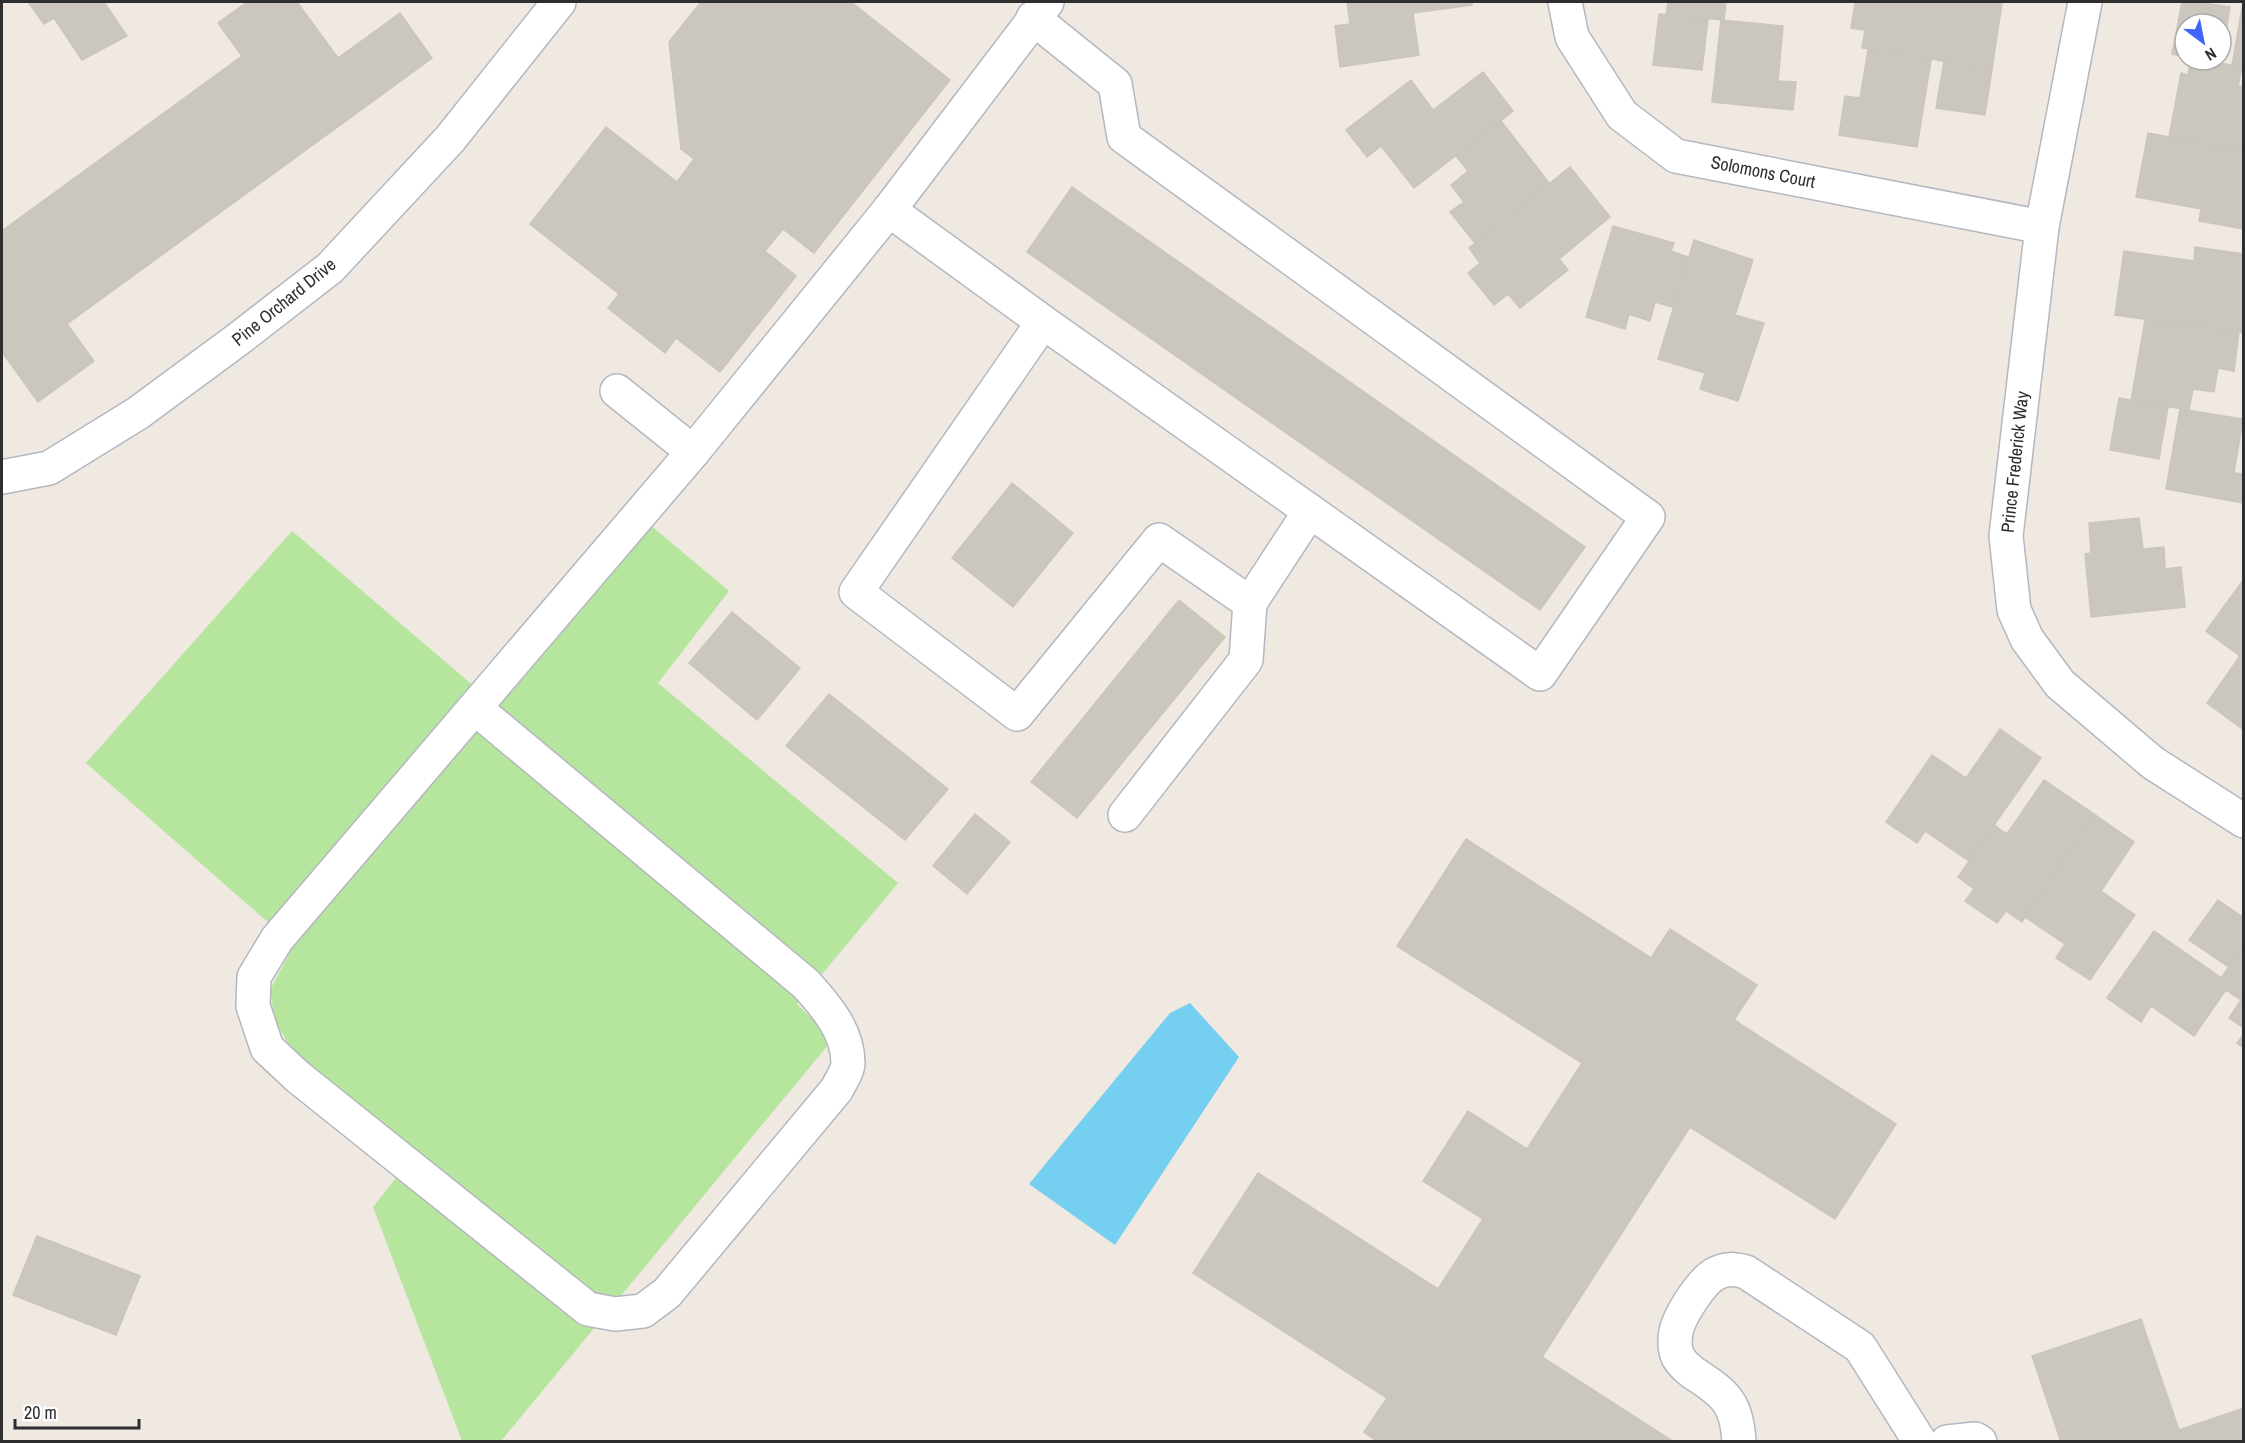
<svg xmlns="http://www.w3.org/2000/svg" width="2245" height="1443" font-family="'Archivo Narrow',sans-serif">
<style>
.green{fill:#b6e59e}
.water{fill:#75cff0}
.building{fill:#cbc7bf;stroke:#cbc5ba;stroke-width:1.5}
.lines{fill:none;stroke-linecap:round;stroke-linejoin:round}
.minor-casing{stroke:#b4b7c1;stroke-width:36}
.minor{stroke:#fff;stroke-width:33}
.labels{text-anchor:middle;stroke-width:4.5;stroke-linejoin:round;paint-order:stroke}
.street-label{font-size:18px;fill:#2e2e2e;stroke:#fff}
</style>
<rect width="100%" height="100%" fill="#efe9e1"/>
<path class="green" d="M649,524L729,591L658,683L898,883L797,1004L833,1039L501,1441H462L373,1207L414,1155L294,1054L275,1021L270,990L294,945L86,763L292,531L496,705Z"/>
<path class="water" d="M1190,1003L1239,1057L1115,1245L1029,1184L1170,1013Z"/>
<g class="building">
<path d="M28,2H104L127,36L82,60L54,18L44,24Z"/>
<path d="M247,2H297L338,58L400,13L432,58L67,324L94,361L38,402L2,352V231L242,56L218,23Z"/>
<path d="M701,2H851L950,80L814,253L783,229L765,251L796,276L720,372L676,338L665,353L608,308L619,294L530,224L606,127L677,182L694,159L681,149L669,42Z"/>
<path d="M1347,2H1472V5L1413,13L1419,55L1340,67L1335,26L1350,24Z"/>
<path d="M1668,2H1726L1724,20L1666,15Z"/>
<path d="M1855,2H1990L2002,3L1992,69L1862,48L1865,30L1851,28Z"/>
<path d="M2182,2H2197L2230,7L2221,63L2203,60H2221V24H2185V57L2172,54Z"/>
<path d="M2243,2H2244V68L2232,66Z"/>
<path d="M1659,14L1708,19L1702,70L1653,65Z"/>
<path d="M1721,20L1783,26L1778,81L1796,82L1793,110L1712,102Z"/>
<path d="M1868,50L1931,60L1917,147L1839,135L1845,96L1860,98Z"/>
<path d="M2190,60H2203L2242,67L2238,86L2244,87V151L2169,137L2181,73L2188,75Z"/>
<path d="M1944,61L1992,69L1985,115L1936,108Z"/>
<path d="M1483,72L1513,111L1414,188L1381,146L1367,157L1346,130L1411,80L1433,110Z"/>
<path d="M1501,121L1549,183L1475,243L1450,212L1464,202L1451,185L1468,171L1456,156Z"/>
<path d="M2148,133L2244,151V229L2199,221L2201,209L2136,197Z"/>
<path d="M1570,167L1610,217L1559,259L1568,270L1520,308L1508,294L1494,305L1468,273L1480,263L1469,248Z"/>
<path d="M1072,187L1585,547L1540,610L1027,252Z"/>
<path d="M1613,226L1674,243L1671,251L1688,257L1673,307L1655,302L1650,321L1629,314L1625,329L1586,317Z"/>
<path d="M1694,240L1753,260L1735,315L1764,323L1738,401L1700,389L1705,373L1658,359Z"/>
<path d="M2195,247L2244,254V333L2115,315L2124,251L2194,261Z"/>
<path d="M2145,320L2239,332L2234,371L2218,368L2214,392L2193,389L2189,410L2131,401Z"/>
<path d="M2119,398L2168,407L2159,459L2110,450Z"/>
<path d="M2180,409L2243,419L2234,473L2244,474V503L2166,489Z"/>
<path d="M1012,483L1073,533L1013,607L952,558Z"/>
<path d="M2139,518L2143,549L2164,547L2165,569L2181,567L2185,607L2091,617L2085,554L2091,553L2089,523Z"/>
<path d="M2244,579V730L2207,703L2240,656L2206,631Z"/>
<path d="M1179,600L1225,637L1077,818L1031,782Z"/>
<path d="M732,612L800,668L757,720L689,663Z"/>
<path d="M829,694L948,789L905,840L786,746Z"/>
<path d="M2000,729L2041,758L1969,861L1925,831L1917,843L1886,822L1932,755L1966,778Z"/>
<path d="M2044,780L2094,814L2022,922L2006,911L1997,923L1965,901L1974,889L1958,877L1994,825L2007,834Z"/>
<path d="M975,814L1010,842L967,894L933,866Z"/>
<path d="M2094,814L2134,842L2101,891L2135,915L2090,980L2056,958L2065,944L2025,917Z"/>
<path d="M1466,839L1651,958L1670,929L1757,985L1734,1020L1896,1124L1835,1219L1690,1127L1542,1357L1674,1442H1378L1364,1432L1387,1398L1193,1273L1258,1173L1438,1289L1483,1219L1423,1181L1468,1111L1527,1149L1582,1063L1397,946Z"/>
<path d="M2218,900L2244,918V946L2229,967L2189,940Z"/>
<path d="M2154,931L2230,984L2194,1036L2151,1006L2141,1022L2107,998Z"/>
<path d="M2244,946V1028L2229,1018L2241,1000L2226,990L2230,984L2221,978Z"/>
<path d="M2244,1034V1048L2237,1043Z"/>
<path d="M37,1236L140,1276L116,1335L13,1295Z"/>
<path d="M2141,1319L2179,1430L2244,1408V1442H2061L2032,1356Z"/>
</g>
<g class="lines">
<defs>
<g id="minor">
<path d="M1565,2L1572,37L1622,115L1676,156L2042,227"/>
<path d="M2085,2L2042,227L2006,536L2014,610L2027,639L2060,684L2153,763L2244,821"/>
<path d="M889,210L1043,322L1540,674L1648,517L1124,137L1115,84L1033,18"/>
<path d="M1043,322L856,592L1017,714L1159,540L1250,603"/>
<path d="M617,391L693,452"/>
<path d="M2,477L49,468L138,413L237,340L330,268L450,139L559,2"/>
<path d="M475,708L806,984C825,1005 848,1031 848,1063C848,1071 840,1082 837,1089L667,1293L643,1311L615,1314L588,1309L298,1077L267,1048L253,1006L254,977L277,939L693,452L889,210L1047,2"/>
<path d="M1125,815L1246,660L1250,603L1310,511"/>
<path d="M1739,1442C1737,1405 1727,1395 1698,1376C1691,1372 1682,1364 1678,1357C1674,1348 1674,1335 1678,1325C1683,1311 1702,1281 1715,1274C1726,1268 1734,1269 1746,1272L1860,1347L1920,1442"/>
<path d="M1947,1442L1975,1439L1980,1442"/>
</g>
</defs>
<use href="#minor" class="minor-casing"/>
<use href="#minor" class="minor"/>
</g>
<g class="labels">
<g class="street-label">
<text transform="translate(1763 172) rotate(11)" y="6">Solomons Court</text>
<text transform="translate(284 302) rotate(-39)" y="6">Pine Orchard Drive</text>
<text transform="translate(2015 462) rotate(-84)" y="6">Prince Frederick Way</text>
</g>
</g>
<rect width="2245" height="1443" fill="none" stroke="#2e2e2e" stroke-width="6"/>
<g transform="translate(2203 42) rotate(148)"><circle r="28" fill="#ffffff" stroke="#ababab" stroke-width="1.5"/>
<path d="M0-4.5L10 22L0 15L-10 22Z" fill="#4264fb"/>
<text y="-9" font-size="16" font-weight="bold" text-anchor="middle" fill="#2e2e2e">N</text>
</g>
<path d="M15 1419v9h124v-9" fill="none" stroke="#2e2e2e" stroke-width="3"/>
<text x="24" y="1419" font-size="18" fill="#2e2e2e" stroke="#ffffff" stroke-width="4.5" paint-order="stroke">20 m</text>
</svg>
